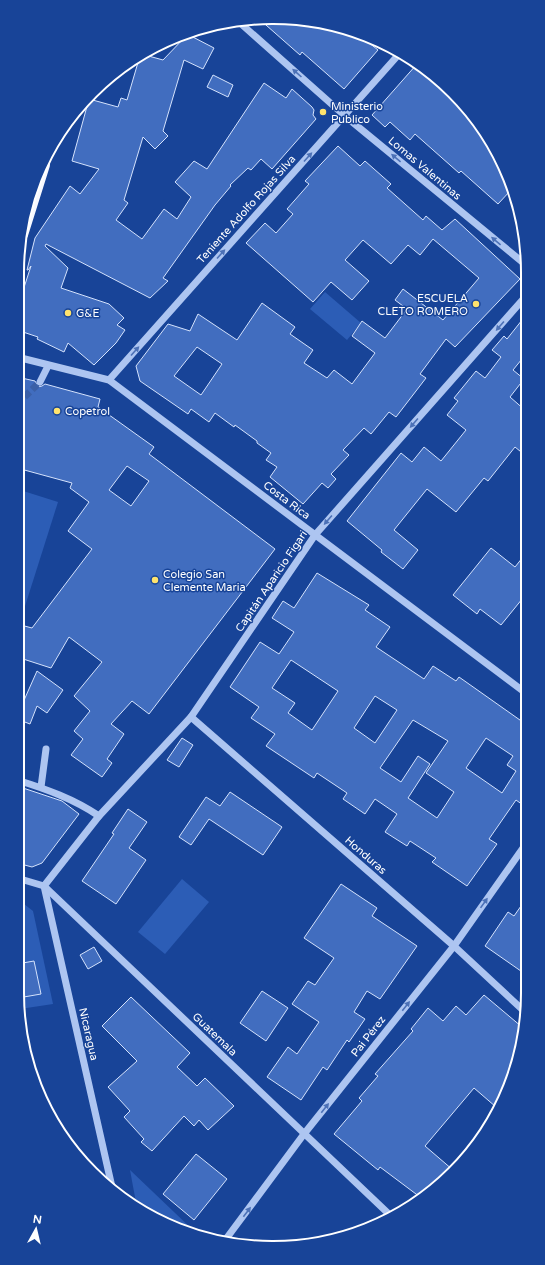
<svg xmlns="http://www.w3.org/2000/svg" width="545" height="1265" font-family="'Varela Round',sans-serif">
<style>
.green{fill:#2c5db6}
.building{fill:#416dbf;stroke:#d4e2fc;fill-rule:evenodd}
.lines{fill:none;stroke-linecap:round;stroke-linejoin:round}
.minor-tunnel{stroke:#3b60a7;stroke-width:7;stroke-dasharray:7 3.5;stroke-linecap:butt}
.minor{stroke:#adc5f1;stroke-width:7}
.major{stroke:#f7f9ff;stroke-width:10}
.oneway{fill:#4c71b7}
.poi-dot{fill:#ffe36d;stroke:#184498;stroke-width:1.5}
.labels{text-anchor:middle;stroke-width:3;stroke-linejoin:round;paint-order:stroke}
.poi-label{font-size:11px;fill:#fff;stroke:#184498;text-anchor:start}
.street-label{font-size:11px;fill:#fff;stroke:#184498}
.rim{fill:none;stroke:#fff;stroke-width:2}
</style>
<rect width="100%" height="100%" fill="#184498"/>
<g class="green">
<path d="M325,292L361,323L347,340L310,309Z"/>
<path d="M17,489L58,502L20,622L17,621Z"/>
<path d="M182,879L209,902L165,954L138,932Z"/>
<path d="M17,902L24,904L33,911L53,1004L20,1009L17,992Z"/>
<path d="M130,1170L196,1233L145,1214L137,1208Z"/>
</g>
<g class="building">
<path d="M258,18L353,30L378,50L344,89L302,52L300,55Z"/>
<path d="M189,35L214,48L203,69L184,60L163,131L168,136L155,149L143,137L124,200L128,203L116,220L142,239L164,209L177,219L191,197L175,182L194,161L207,169L264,83L286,98L292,89L312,107L314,110L313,115L316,119L272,169L261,159L251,170L248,168L230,185L231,186L215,205L163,278L168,281L150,298L46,244L45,246L68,268L61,288L109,304L124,318L117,325L125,330L116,343L94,365L68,343L64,352L37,339L38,337L17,330V309L31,266L28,270H27L35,238L70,186L80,194L99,169L72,161L89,99L118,107L121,98L127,100L139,59L145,55L163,60L186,36Z"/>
<path d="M417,64L465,104L497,153L493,158L504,167L511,190L498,204L461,171L459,173L415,134L410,140L390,122L385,127L372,115Z"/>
<path d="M213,75L233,85L228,97L207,87Z"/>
<path d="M338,146L360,166L365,161L391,184L387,188L423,220L426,216L442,230L455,219L520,279L455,347L446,339L420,374L426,378L396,417L389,412L371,434L364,428L343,450L349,455L331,474L336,479L328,488L322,483L303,504L270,477L277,467L266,460L271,453L257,443V441L235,425L234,427L215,413L209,422L191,409L188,414L140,381L136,366L168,324L190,331L198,314L237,340L262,303L295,327L290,334L313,350L304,363L327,378L334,370L352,384L375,353L352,336L362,321L385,338L407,309L395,300L403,289L443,320L479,278L433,239L420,255L408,245L391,264L363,240L345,260L369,281L352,300L331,282L313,302L246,243L265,223L276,233L293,214L287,209L309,184L305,181ZM197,347L222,364L201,395L174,376Z"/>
<path d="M526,315V354L513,370L524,379L510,397L526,411V456L515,447L488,481L484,478L456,512L427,489L394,530L418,550L403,569L381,552L382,550L347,521L401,453L412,462L424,447L441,461L466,430L447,415L458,401L454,398L476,371L485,378L501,357L492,350L504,336L507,339Z"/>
<path d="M17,377L35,381L38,387L42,386L45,384L100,399L98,407L154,447L149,454L275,549L149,714L132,701L111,724L124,734L107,759L112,763L102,777L71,755L83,739L74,731L90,711L74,696L102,662L69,637L51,668L17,657V624L32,628L92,549L68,531L89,502L70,488L72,483L17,468ZM127,466L149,481L131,506L109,490Z"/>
<path d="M491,548L515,567L527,552V593L501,625L480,609L477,614L453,595Z"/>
<path d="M317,573L369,605L365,610L390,627L376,647L424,679L433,666L456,681L459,677L527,725V808L516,800L489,839L497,844L467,886L432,862L436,858L410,841L407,846L385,832L397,814L375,799L365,814L343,799L347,793L317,773L314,778L266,746L275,734L251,718L259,707L230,687L260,642L279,654L294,632L272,618L283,601L294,608ZM291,660L338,691L312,730L288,713L295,703L272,688ZM375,696L397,710L375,743L354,728ZM413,720L448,741L426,773L454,792L437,818L408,798L430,764L418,756L401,782L380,768ZM486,738L513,756L507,765L516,771L502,793L466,768Z"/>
<path d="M37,671L63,690L47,713L37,706L30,724L17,719V716Z"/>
<path d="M182,738L193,745L179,767L167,760Z"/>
<path d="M17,786L62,801L79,814L42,863L32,867L17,863Z"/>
<path d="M230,792L282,827L263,855L209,819L191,845L179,837L206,797L220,806Z"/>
<path d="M128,809L147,822L129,848L146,860L116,904L82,881L114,834L112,833Z"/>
<path d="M341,884L377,908L372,916L417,946L380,999L367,991L354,1012L365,1019L349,1042L347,1040L327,1070L323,1067L301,1100L267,1077L288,1047L297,1054L319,1022L292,1004L308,981L315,985L334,958L304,938Z"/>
<path d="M528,896V976L485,946L508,912L514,916Z"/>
<path d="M94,947L102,961L88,969L80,955Z"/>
<path d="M34,961L41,994L18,998L17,964Z"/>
<path d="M262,991L288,1008L266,1041L240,1023Z"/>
<path d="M484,995L522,1027L514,1075L496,1107L474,1088L425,1146L453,1170L420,1197L380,1167L378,1170L334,1134L362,1101L359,1098L378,1076L375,1074L413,1031L411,1029L428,1008L443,1021L456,1006L466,1015Z"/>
<path d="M131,997L190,1053L177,1067L197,1086L205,1078L234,1106L208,1130L199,1120L194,1126L184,1116L152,1151L141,1142L144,1139L124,1117L130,1111L108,1087L137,1061L102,1026Z"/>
<path d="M196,1154L227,1179L194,1220L163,1194Z"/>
</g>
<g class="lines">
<path class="minor-tunnel" d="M17,404L40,382"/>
<g class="minor">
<path d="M239,22L345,116L526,265"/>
<path d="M17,357L109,380L527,694"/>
<path d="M109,380L400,53"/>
<path d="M40,382L48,366"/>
<path d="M191,717L454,946L525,1012"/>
<path d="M17,780C46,789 74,799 99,816"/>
<path d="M41,787L46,749"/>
<path d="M17,878L44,886L392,1217"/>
<path d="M44,886L99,816L191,717L315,535L526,296"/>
<path d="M44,886L112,1187"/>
<path d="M223,1243L304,1134L454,946L528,841"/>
</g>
<path class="major" d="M23,235L45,165"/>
</g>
<defs><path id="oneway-solid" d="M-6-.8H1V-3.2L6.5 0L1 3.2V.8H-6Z"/></defs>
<g class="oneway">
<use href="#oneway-solid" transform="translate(297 73) rotate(-138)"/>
<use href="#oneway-solid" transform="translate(308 157) rotate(-48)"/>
<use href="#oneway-solid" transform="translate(396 158) rotate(-140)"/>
<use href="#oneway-solid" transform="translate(496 241) rotate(-140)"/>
<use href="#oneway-solid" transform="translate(221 254) rotate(-48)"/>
<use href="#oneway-solid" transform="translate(500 326) rotate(131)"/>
<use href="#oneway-solid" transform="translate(135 351) rotate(-48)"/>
<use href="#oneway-solid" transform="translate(414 423) rotate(131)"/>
<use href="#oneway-solid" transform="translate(328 520) rotate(131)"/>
<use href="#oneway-solid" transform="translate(484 903) rotate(-55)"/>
<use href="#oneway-solid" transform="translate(406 1006) rotate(-52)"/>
<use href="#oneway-solid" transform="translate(325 1108) rotate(-52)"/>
<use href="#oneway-solid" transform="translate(247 1212) rotate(-53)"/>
</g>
<g class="poi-dot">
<circle cx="323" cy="112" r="4"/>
<circle cx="476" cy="304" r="4"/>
<circle cx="68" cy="313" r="4"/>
<circle cx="57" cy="411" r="4"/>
<circle cx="155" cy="580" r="4"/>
</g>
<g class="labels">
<g class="poi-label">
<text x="331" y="110">Ministerio<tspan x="331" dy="13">Publico</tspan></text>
<text x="468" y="302" text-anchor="end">ESCUELA<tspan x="468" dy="13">CLETO ROMERO</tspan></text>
<text x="76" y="317">G&amp;E</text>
<text x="65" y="415">Copetrol</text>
<text x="163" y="578">Colegio San<tspan x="163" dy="13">Clemente Maria</tspan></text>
</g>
<g class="street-label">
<text transform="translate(425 168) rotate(40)" y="4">Lomas Valentinas</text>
<text transform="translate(246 209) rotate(-48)" y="4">Teniente Adolfo Rojas Silva</text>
<text transform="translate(287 500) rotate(37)" y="4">Costa Rica</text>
<text transform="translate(271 581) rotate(-56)" y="4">Capitán Aparicio Figari</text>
<text transform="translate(366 855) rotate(41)" y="4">Honduras</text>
<text transform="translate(89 1034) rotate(77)" y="4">Nicaragua</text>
<text transform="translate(215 1034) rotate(44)" y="4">Guatemala</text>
<text transform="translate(368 1036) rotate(-52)" y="4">Pai Pérez</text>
</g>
</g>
<path d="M0 0H545V1265H0ZM272 24H273A248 248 0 0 1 521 272V993A248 248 0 0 1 273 1241H272A248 248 0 0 1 24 993V272A248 248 0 0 1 272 24Z" fill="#184498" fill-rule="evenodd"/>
<path class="rim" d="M272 24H273A248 248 0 0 1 521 272V993A248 248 0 0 1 273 1241H272A248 248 0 0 1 24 993V272A248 248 0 0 1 272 24Z"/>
<g transform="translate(36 1229) rotate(8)" stroke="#184498" stroke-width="3" paint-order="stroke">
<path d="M0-3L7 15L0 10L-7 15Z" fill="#ffffff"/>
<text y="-6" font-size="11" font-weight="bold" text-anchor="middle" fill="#ffffff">N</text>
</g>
</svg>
